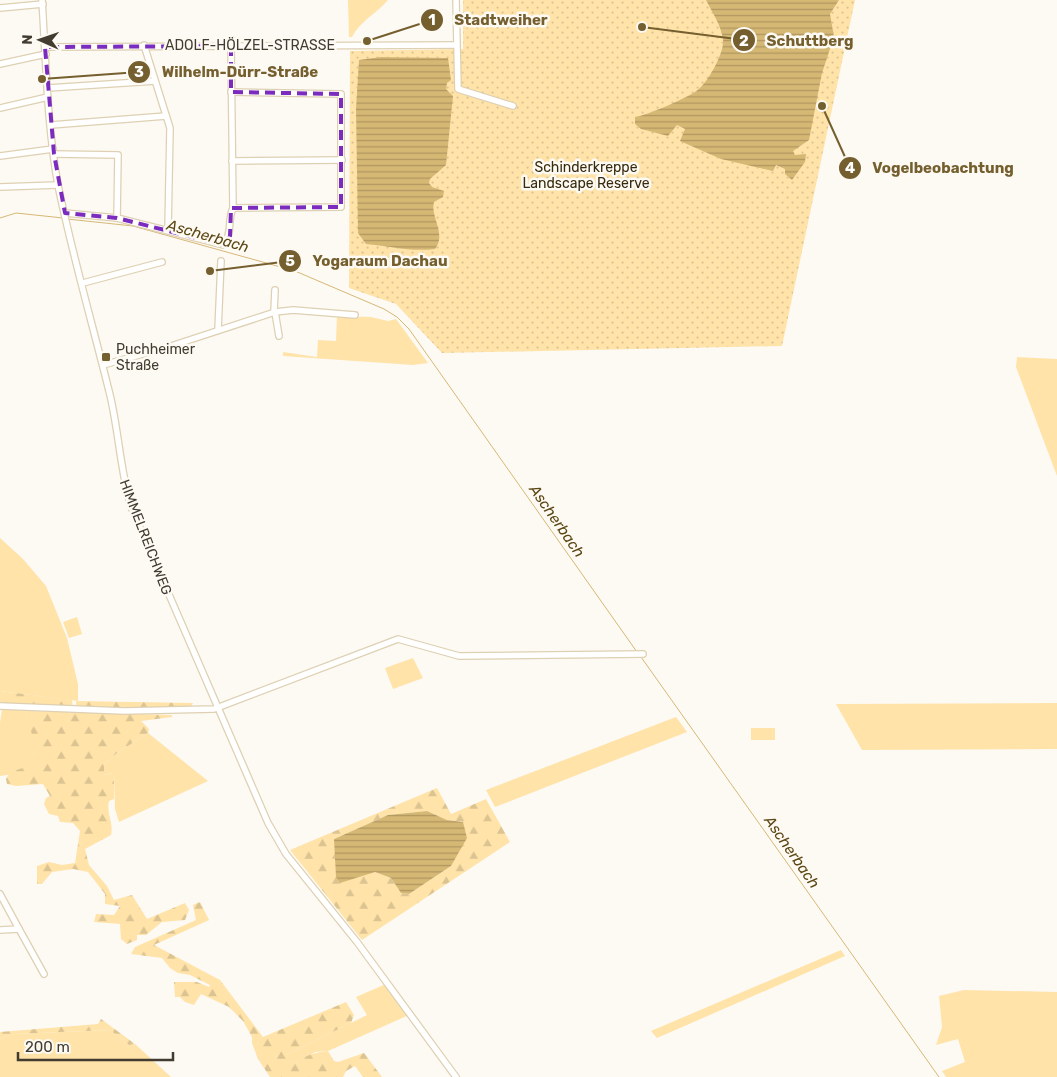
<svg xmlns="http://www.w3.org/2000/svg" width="1057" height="1077" font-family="Rubik,sans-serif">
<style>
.green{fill:#ffe3a9}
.forest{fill:url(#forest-firs);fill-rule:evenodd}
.park{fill:url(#park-dots)}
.water{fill:url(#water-rules)}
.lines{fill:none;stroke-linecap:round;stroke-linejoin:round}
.stream{stroke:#d6b875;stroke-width:1}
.minor-casing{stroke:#ded0b2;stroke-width:8}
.minor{stroke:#fff;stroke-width:5.5}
.marked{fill:none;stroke:#7b2cbf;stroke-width:4;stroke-dasharray:10 6;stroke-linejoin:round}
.poi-dot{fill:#755f2f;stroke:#fdfaf4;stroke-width:2}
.labels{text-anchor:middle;stroke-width:5;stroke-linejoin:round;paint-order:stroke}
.street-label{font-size:14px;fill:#423c30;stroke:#fdfaf4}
.park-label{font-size:14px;fill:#382b0d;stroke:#fdfaf4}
.poi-label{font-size:14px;fill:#423c30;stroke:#fdfaf4;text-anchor:start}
.water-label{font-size:15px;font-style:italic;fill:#5c4713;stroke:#fdfaf4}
.leader{fill:none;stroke:#755f2f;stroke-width:2}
.callout-dot{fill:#755f2f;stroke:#fdfaf4;stroke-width:2}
.mark-label{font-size:15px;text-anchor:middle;font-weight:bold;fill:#fff}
.callout-label{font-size:15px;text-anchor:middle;font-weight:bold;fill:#755f2f;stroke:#fdfaf4;stroke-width:5;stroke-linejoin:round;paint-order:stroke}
</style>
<defs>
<pattern id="forest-firs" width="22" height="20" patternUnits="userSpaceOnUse" patternTransform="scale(1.25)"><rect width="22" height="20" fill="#ffe3a9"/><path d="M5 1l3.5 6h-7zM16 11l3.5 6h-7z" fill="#dcc492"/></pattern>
<pattern id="park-dots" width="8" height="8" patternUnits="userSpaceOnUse" patternTransform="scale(1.25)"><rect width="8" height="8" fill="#ffe3a9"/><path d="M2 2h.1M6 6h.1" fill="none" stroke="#dcc492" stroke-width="1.8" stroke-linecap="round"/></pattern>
<pattern id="water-rules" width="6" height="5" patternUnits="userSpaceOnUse" patternTransform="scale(1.25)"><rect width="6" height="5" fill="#d6b875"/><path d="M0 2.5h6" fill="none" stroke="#af9760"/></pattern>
</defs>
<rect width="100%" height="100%" fill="#fdfaf4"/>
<g class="green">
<path d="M348,0H388C377,13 359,22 352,37H349Z"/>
<path d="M337,316L371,317L388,321L396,319L428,363L413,365L283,356V352L317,357L318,340L336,341Z"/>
<path d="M1017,357L1057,359V476L1016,367Z"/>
<path d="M0,538L23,559L46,586L67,638L78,684V701L0,691Z"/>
<path d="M77,617L82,634L69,638L63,622Z"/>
<path d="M413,658L423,678L393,689L385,668Z"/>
<path d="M1057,703V749L862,750L836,704Z"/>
<path d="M2,709L26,711L43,770L0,776V723Z"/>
<path d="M676,717L687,732L495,807L486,790Z"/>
<rect x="751" y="728" width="24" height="12"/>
<path d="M148,733L208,781L119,822L115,809L114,773L103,775L104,765L117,753Z"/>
<path d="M841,950L845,956L657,1038L651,1031Z"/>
<path d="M386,984L409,1015L328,1051L315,1052L298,1063L286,1059V1055L367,1015L356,997Z"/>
<path d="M964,990L1057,992V1077H946L942,1071L965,1062L958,1039L936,1045L942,1027L939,996Z"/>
<path d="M110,1030L129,1045L135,1044L171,1077H0V1039L14,1034Z"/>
</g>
<g class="forest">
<path d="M0,691L72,700L73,708L0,705Z"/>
<path d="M76,701L193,703L191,707L76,708Z"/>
<path d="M26,711L172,715V717L141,721L149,729L148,733L117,753L104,765V775L114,773V799L109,801C106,813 114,823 111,835L85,849L89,865L107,886L114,900L132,895L147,919L185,903L189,910L185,920L162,922L146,935H137V940L127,944L121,939L120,924L94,922L96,914L114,915L120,906L105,904V894L88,872L73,869L52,872L42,884H37V866L49,862L62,865L75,863L80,831L73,823L60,822L58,816L49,814L44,804L46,798L50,796L43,784L16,786L7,784L6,779L10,772L39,763Z"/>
<path d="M437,788L451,814L486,799L510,842L362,940L290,850ZM427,811L447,820L463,822L451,866L409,894L401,893L391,878L375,872L334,839L388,815Z"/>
<path d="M200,902L209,920L154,945L220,980L263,1037L346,1002L354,1015L351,1023L286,1055V1058L297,1063C304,1055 317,1052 328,1051L334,1061L338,1062L364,1053L382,1077H363L355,1066L346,1071L343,1077H270L258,1059L252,1043V1037L243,1021L229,1007L201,994L194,1005L185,1002L180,997H175L174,982H197L209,987L210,985L190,975L178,973L170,968L162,958L131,954L135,947L196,920L193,905Z"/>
<path d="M101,1019L135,1044L129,1045L110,1030L14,1034L0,1039V1032L98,1024Z"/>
</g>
<path class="park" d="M463,0H855L782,346L442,353L396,304L349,288L350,51L463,49Z"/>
<g class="water">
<path d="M706,0H839L830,14L834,37L822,73L809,140L793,151L795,155L806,154L805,162L792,180L785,174V169L776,165L773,171L721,159L680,141L685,129L677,125L668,136L641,129L635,124V117C648,115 684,99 695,92C707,85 725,52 723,39C721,25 712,12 706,0Z"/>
<path d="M381,57L448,58L451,80L447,83L446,89L453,96L446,165L430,179L429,183L432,187L444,191L443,197L434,202C430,217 447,234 435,249C411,252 389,246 366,244L358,233L356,109L359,60Z"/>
<path d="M427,811L447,820L463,822L467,838L451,866L409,894L401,893L391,878L375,872L340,883L336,877L334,839L388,815Z"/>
</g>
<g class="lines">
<g class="stream">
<path d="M0,218L16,213L63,218"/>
<path d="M67,219L133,226L295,271L384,309L397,317L409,329L637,652"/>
<path d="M641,657L939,1077"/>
</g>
<defs>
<g id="minor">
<path d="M42,0C46,61 47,125 58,185C72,254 93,326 110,395C119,433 120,469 131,507L268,823L286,854L357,942L456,1077"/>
<path d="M456,0L458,89L513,106"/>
<path d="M0,8L43,4"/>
<path d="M144,45L170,128L168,230"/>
<path d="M45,47L456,45"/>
<path d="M0,64L46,54"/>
<path d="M48,88L155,81"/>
<path d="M231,92L341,94V207L233,208"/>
<path d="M0,108L48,97"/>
<path d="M51,125L166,116"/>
<path d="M54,154L118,155L117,218"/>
<path d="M0,156L53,149"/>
<path d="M232,161L342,160"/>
<path d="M0,187L58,185"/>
<path d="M65,213L117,218L224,245C233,231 227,221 233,208L231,46"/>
<path d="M83,283L162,262"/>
<path d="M274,312L275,290"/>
<path d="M275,312L279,336"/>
<path d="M218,330L221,261"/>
<path d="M103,365L168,347L275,312L293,310L355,315"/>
<path d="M0,706L124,711L214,709L398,639L459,656L643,654"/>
<path d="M0,894L19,929L0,930"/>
<path d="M19,929L44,974"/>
</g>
</defs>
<use href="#minor" class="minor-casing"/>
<use href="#minor" class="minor"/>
</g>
<path class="marked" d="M231,46V92L341,94V207L231,208L230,236L224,245L117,218L65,213L54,154L45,47Z"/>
<rect class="poi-dot" x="101" y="352" width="10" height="10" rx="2.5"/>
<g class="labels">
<g class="street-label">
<text x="250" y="50">ADOLF-HÖLZEL-STRASSE</text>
<text transform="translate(146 537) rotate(69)" y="5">HIMMELREICHWEG</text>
</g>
<g class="park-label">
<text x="586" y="172">Schinderkreppe<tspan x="586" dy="16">Landscape Reserve</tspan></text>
</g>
<g class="poi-label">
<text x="116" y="354">Puchheimer<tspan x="116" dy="16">Straße</tspan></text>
</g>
<g class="water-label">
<text transform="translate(208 236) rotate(16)" y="5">Ascherbach</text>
<text transform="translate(557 521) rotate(55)" y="5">Ascherbach</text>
<text transform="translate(792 852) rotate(55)" y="5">Ascherbach</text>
</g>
</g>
<path class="leader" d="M367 41L432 20M642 27L744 40M42 79L139 72M822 106L850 168M210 271L290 261"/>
<g class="callout-dot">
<circle cx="367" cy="41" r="5"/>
<circle cx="642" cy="27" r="5"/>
<circle cx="42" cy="79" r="5"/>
<circle cx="822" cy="106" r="5"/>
<circle cx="210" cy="271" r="5"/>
<circle cx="432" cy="20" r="12"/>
<circle cx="744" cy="40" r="12"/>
<circle cx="139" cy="72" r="12"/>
<circle cx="850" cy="168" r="12"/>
<circle cx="290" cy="261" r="12"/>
</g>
<g class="mark-label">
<text x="432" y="25">1</text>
<text x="744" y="46">2</text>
<text x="139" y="77">3</text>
<text x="850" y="173">4</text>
<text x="290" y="266">5</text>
</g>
<g class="callout-label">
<text x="501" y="25">Stadtweiher</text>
<text x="810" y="46">Schuttberg</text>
<text x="240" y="77">Wilhelm-Dürr-Straße</text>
<text x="943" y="173">Vogelbeobachtung</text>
<text x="380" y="266">Yogaraum Dachau</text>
</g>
<g transform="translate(40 40) rotate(272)" stroke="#fdfaf4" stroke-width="4" paint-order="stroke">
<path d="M0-4L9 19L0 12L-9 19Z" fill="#423c30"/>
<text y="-8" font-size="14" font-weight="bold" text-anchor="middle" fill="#423c30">N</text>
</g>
<path d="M18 1052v8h155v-8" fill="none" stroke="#423c30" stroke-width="2.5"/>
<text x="25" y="1052" font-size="15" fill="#423c30" stroke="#fdfaf4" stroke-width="4" paint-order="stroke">200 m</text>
</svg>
